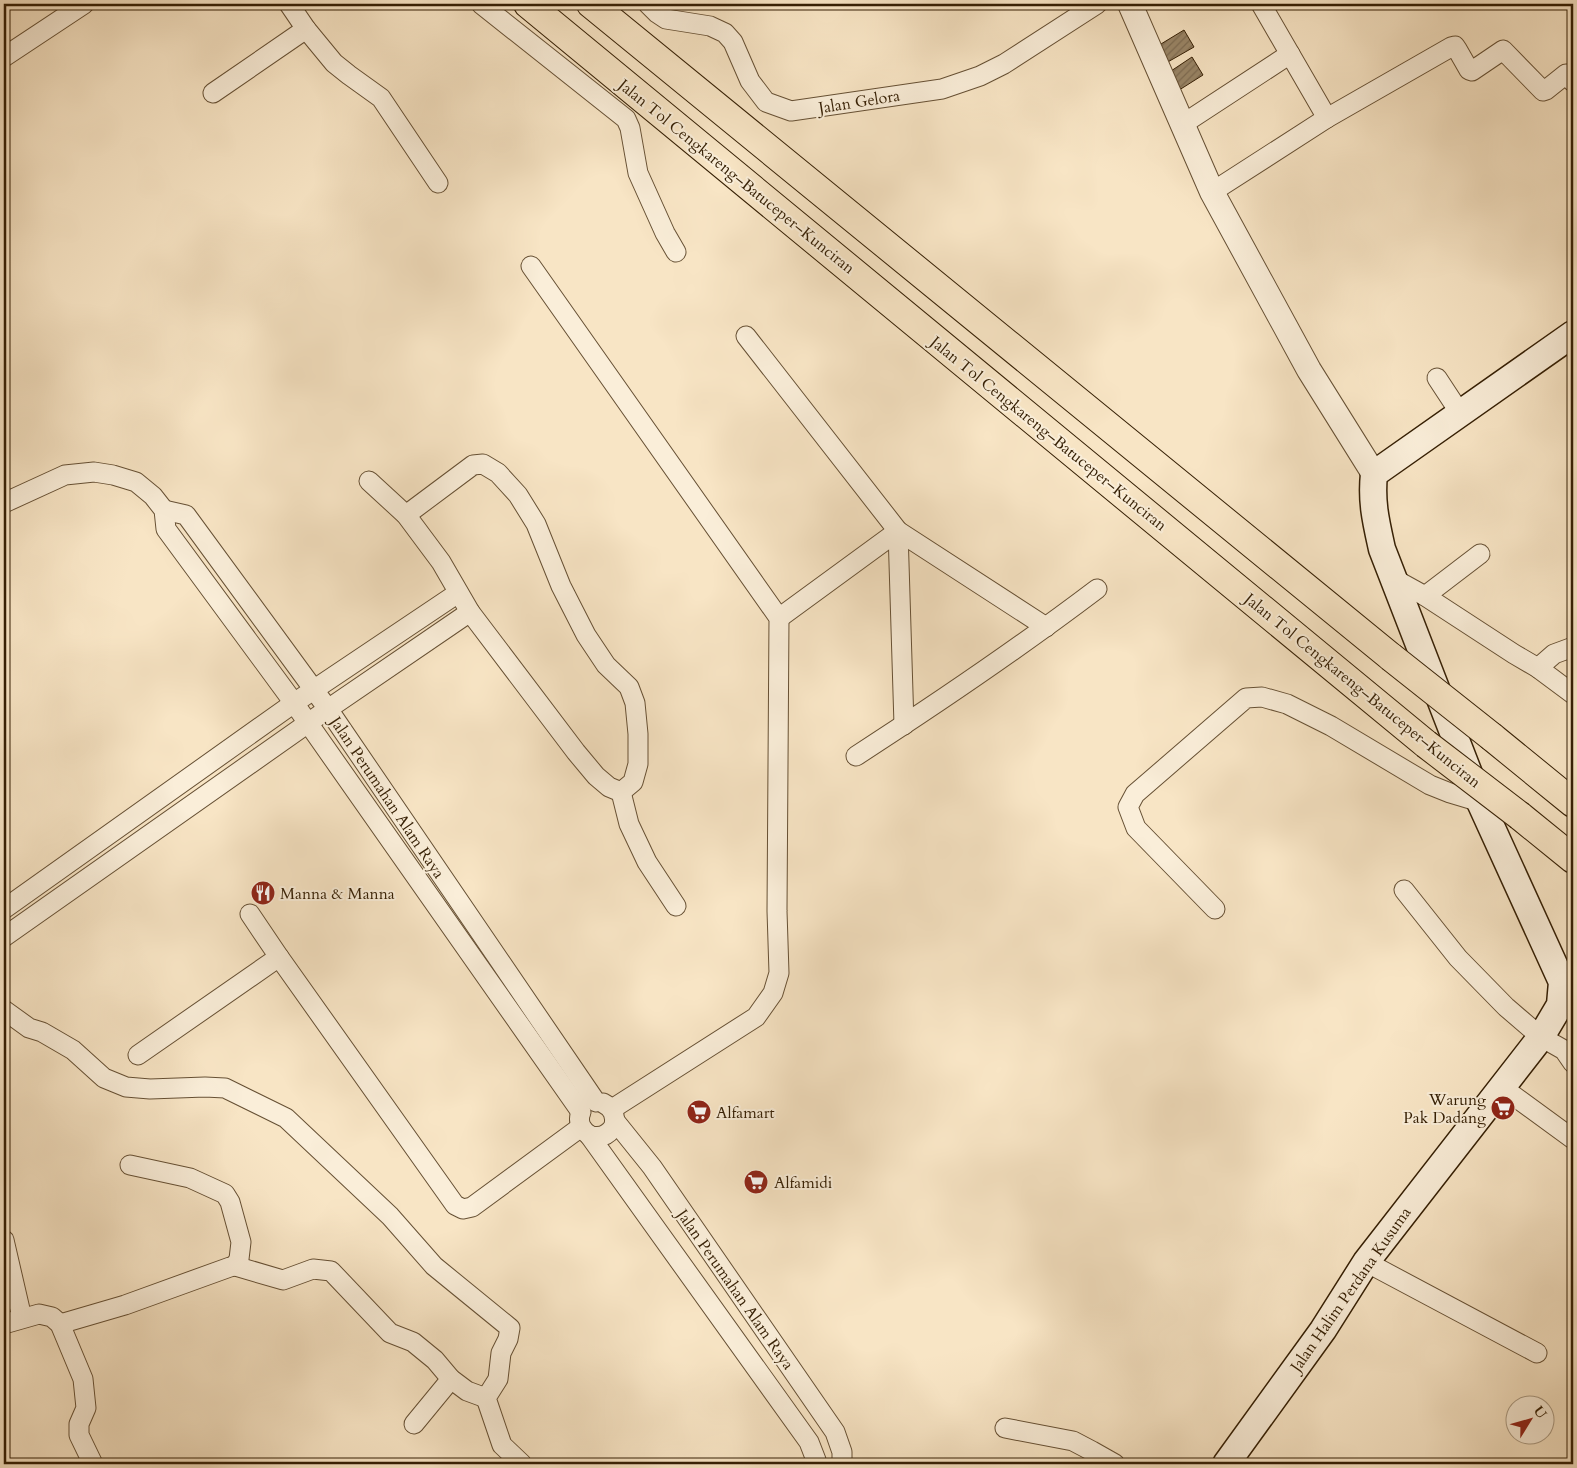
<svg xmlns="http://www.w3.org/2000/svg" width="1577" height="1468" font-family="Cardo,serif">
<style>
.building{fill:url(#building-hatch);stroke:#351f04}
.lines{fill:none;stroke-linecap:round;stroke-linejoin:round}
.minor-casing{stroke:#665034;stroke-width:21}
.tertiary-casing{stroke:#665034;stroke-width:26}
.secondary-casing{stroke:#351f04;stroke-width:29}
.motorway-casing{stroke:#351f04;stroke-width:30}
.minor{stroke:#faeed9;stroke-width:19}
.tertiary{stroke:#faeed9;stroke-width:24}
.secondary{stroke:#faeed9;stroke-width:26}
.motorway{stroke:#f8e5c5;stroke-width:28}
.motorway-bridge-casing{stroke:#351f04;stroke-width:30;stroke-linecap:butt}
.motorway-bridge{stroke:#f8e5c5;stroke-width:28}
.labels{text-anchor:middle;stroke-width:4;stroke-linejoin:round;paint-order:stroke}
.street-label{font-size:16px;fill:#351f04;stroke:#faeed9}
.poi-label{font-size:16px;fill:#351f04;stroke:#faeed9;text-anchor:start}
</style>
<defs>
<pattern id="building-hatch" width="6" height="6" patternUnits="userSpaceOnUse" patternTransform="scale(1.25)"><rect width="6" height="6" fill="#9a8668"/><path d="M-1 1l2-2M0 6l6-6M5 7l2-2" fill="none" stroke="#7e6d53"/></pattern>
</defs>
<rect width="100%" height="100%" fill="#f8e5c5"/>
<filter id="stains"><feTurbulence type="fractalNoise" baseFrequency=".004" numOctaves="4"/><feColorMatrix values="0 0 0 0 .2 0 0 0 0 .09 0 0 0 0 .02 0 0 0 .5 -.17"/></filter>
<radialGradient id="worn" r=".72"><stop offset=".6" stop-color="#630" stop-opacity="0"/><stop offset="1" stop-color="#630" stop-opacity=".3"/></radialGradient>
<g class="building">
<path d="M1184,30L1194,47L1166,63L1156,47Z"/>
<path d="M1192,57L1203,75L1176,92L1165,75Z"/>
</g>
<g class="lines">
<defs>
<g id="minor">
<path d="M289,4L306,29L334,63L349,75L381,98L438,183"/>
<path d="M481,4L626,119L630,128L638,173L665,233L676,252"/>
<path d="M648,4L657,13L666,19L710,26L725,33L733,42L750,81L766,102L791,111L942,89L980,76L1004,64L1097,4"/>
<path d="M1261,4L1327,118"/>
<path d="M4,57L84,4"/>
<path d="M213,93L306,29"/>
<path d="M1183,124L1290,54"/>
<path d="M1212,192L1327,118L1451,47L1455,46L1457,49L1469,70L1472,71L1503,50L1543,91L1546,90L1566,74L1573,82"/>
<path d="M531,266L779,618L777,911L779,973L773,993L756,1017L612,1109"/>
<path d="M746,336L898,531L904,725"/>
<path d="M1437,378L1460,413"/>
<path d="M369,481L406,515L441,562L470,612L576,752L596,776L609,787L621,792L629,824L647,862L676,906"/>
<path d="M4,503L65,475L94,472L113,475L136,482L153,496L164,510L166,529L294,703L581,1112"/>
<path d="M164,510L186,515L328,709L596,1102"/>
<path d="M406,515L473,465L483,464L498,473L518,495L536,524L561,586L586,635L606,665L629,687L635,703L638,734V764L633,782L621,792"/>
<path d="M1396,580L1425,596L1514,654L1538,668L1573,694"/>
<path d="M1425,596L1480,554"/>
<path d="M779,618L898,531L1046,627"/>
<path d="M1538,668L1554,654L1573,647"/>
<path d="M856,756C938,703 1019,648 1097,589"/>
<path d="M1404,890L1458,958L1506,1007L1541,1037L1564,1050L1573,1063"/>
<path d="M4,909L294,703L458,593"/>
<path d="M1215,909L1136,828L1128,807L1135,794L1246,698L1262,697L1287,704L1331,726L1430,785L1450,793L1480,802"/>
<path d="M250,914L279,957"/>
<path d="M4,937L328,709L470,612"/>
<path d="M4,1010L29,1028L42,1032L73,1050L104,1078L126,1087L150,1089L205,1087L225,1088L286,1118L390,1216L434,1266L510,1328L508,1339L501,1353L498,1379L486,1398L502,1445L522,1464"/>
<path d="M138,1055L279,957L455,1205L463,1209L472,1207L581,1127"/>
<path d="M1503,1088L1573,1139"/>
<path d="M580,1115C578,1124 582,1130 589,1135L809,1442L816,1460V1464"/>
<path d="M615,1121L652,1167L835,1432L842,1452V1464"/>
<path d="M589,1135C599,1139 608,1136 614,1126C616,1116 613,1108 603,1103"/>
<path d="M130,1165L190,1178L225,1194L230,1202L241,1242L239,1259L235,1266"/>
<path d="M4,1240L22,1318"/>
<path d="M1366,1262L1537,1353"/>
<path d="M4,1324L39,1314L52,1317L60,1324L83,1379L86,1408L79,1424V1435L93,1464"/>
<path d="M60,1324L125,1305L230,1267L235,1266L283,1280L313,1269L331,1271L390,1333L413,1342L435,1360L451,1379L467,1391L486,1398"/>
<path d="M414,1424L451,1379"/>
<path d="M1005,1428L1073,1441L1092,1451L1115,1464"/>
</g>
<path id="tertiary" d="M1130,4L1212,192L1309,370L1374,474"/>
<path id="secondary" d="M1226,1464L1323,1330L1366,1262L1541,1037L1560,1005L1562,982L1480,802L1382,549C1376,522 1371,502 1374,474L1573,334"/>
<g id="motorway">
<path d="M528,4L1426,744"/>
<path d="M591,4L1391,657"/>
<path d="M1492,737L1573,803"/>
<path d="M1520,816L1573,859"/>
</g>
</defs>
<use href="#minor" class="minor-casing"/>
<use href="#tertiary" class="tertiary-casing"/>
<use href="#secondary" class="secondary-casing"/>
<use href="#motorway" class="motorway-casing"/>
<use href="#minor" class="minor"/>
<use href="#tertiary" class="tertiary"/>
<use href="#secondary" class="secondary"/>
<use href="#motorway" class="motorway"/>
<defs>
<g id="motorway-bridge">
<path d="M1391,657L1492,737"/>
<path d="M1426,744L1520,816"/>
</g>
</defs>
<use href="#motorway-bridge" class="motorway-bridge-casing"/>
<use href="#motorway-bridge" class="motorway-bridge"/>
</g>
<defs>
<symbol id="restaurant-disc" viewBox="-11 -11 22 22"><circle r="9.5" fill="#8f2418" stroke="#faeed9"/><path d="M-5-6h1v4h1v-4h1v4h1v-4h1v5L-1.5 .5V6h-2V.5L-5-1ZM5-6V6H3V1.5H1.5Q1.5-4 5-6Z" fill="#fff"/></symbol>
<symbol id="supermarket-disc" viewBox="-11 -11 22 22"><circle r="9.5" fill="#8f2418" stroke="#faeed9"/><path d="M-6-5.5h2.5l.6 2H6L4.5 2H-2.5L-4.4-4H-6ZM-1.5 3.2a1.3 1.3 0 1 0 .1 0ZM3 3.2a1.3 1.3 0 1 0 .1 0Z" fill="#fff"/></symbol>
</defs>
<g fill-rule="evenodd">
<use href="#restaurant-disc" x="249" y="879" width="28" height="28"/>
<use href="#supermarket-disc" x="1489" y="1094" width="28" height="28"/>
<use href="#supermarket-disc" x="685" y="1098" width="28" height="28"/>
<use href="#supermarket-disc" x="742" y="1168" width="28" height="28"/>
</g>
<g class="labels">
<g class="street-label">
<text transform="translate(859 101) rotate(-9)" y="6">Jalan Gelora</text>
<text transform="translate(737 176) rotate(39)" y="6">Jalan Tol Cengkareng–Batuceper–Kunciran</text>
<text transform="translate(1049 433) rotate(39)" y="6">Jalan Tol Cengkareng–Batuceper–Kunciran</text>
<text transform="translate(1363 690) rotate(39)" y="6">Jalan Tol Cengkareng–Batuceper–Kunciran</text>
<text transform="translate(388 797) rotate(56)" y="6">Jalan Perumahan Alam Raya</text>
<text transform="translate(736 1289) rotate(55)" y="6">Jalan Perumahan Alam Raya</text>
<text transform="translate(1350 1289) rotate(-55)" y="6">Jalan Halim Perdana Kusuma</text>
</g>
<g class="poi-label">
<text x="280" y="899">Manna &amp; Manna</text>
<text x="1486" y="1105" text-anchor="end">Warung<tspan x="1486" dy="18">Pak Dadang</tspan></text>
<text x="716" y="1118">Alfamart</text>
<text x="774" y="1188">Alfamidi</text>
</g>
</g>
<rect width="1577" height="1468" fill="none" stroke="#f8e5c5" stroke-width="20"/>
<rect x="5" y="5" width="1567" height="1458" fill="none" stroke="#351f04" stroke-width="2.5"/>
<rect x="10" y="10" width="1557" height="1448" fill="none" stroke="#351f04"/>
<g transform="translate(1530 1420) rotate(53)"><circle r="24" fill="#faeed9" stroke="#ab9b84"/>
<path d="M0-4L9 19L0 12L-9 19Z" fill="#8f2418"/>
<text y="-8" font-size="14" font-weight="bold" text-anchor="middle" fill="#351f04">U</text>
</g>
<rect width="100%" height="100%" filter="url(#stains)"/>
<rect width="100%" height="100%" fill="url(#worn)"/>
</svg>
